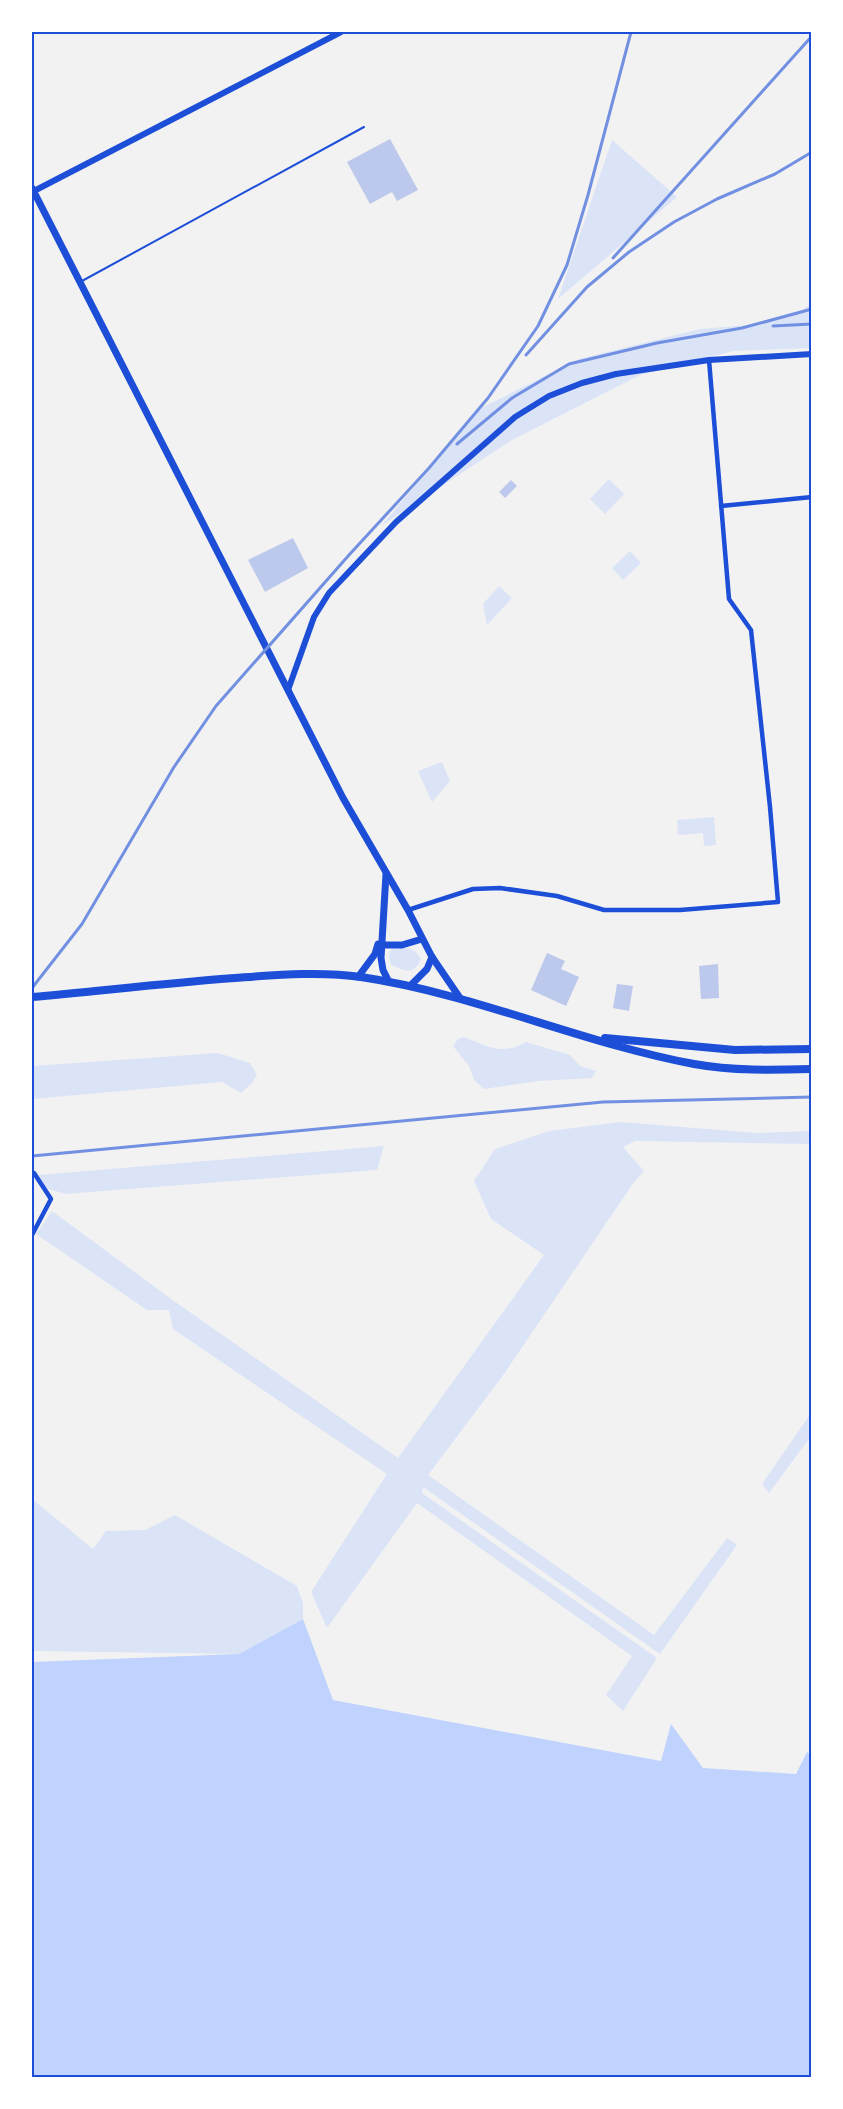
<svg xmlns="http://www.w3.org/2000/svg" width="843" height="2109" font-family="'Exo 2',sans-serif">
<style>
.green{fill:#dbe4f7}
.water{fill:#bfd3fe}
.building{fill:#bdc9ec}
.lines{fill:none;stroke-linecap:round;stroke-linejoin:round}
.service{stroke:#1d4ed8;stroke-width:2}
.minor{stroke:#1d4ed8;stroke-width:4.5}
.tertiary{stroke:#1d4ed8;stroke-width:6}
.secondary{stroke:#1d4ed8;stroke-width:7}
.trunk{stroke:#1d4ed8;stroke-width:8}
.rail{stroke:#7290e2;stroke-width:3}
.neatline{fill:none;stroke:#1d4ed8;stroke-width:2}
</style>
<rect width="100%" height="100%" fill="#f2f2f2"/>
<g class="green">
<path d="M612,140L677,197L558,299Z"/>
<path d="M811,304V348L733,351L640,375L512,440L381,526L481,408L579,359L700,329L748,325L802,310Z"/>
<path d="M609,479L624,494L605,514L590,499Z"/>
<path d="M630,551L641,563L623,580L612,568Z"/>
<path d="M499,586L512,598L487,625L483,604Z"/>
<path d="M442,762L450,781L432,802L418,771Z"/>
<path d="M714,817L716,845L704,846L703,833L678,835L677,820Z"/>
<path d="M396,947C407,947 415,948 421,959C413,976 406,971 391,965L389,957L390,951Z"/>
<path d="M464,1037C488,1046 502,1056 526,1042L570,1055L580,1066L596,1071L592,1078L539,1081L484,1089L474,1080L469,1066L453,1046L458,1039Z"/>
<path d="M218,1053L250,1063L257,1075L251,1084L241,1093L222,1082L32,1099V1066Z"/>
<path d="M621,1122L756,1133L811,1131V1144L635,1141L623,1147L644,1171L632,1185L504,1374L428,1475L654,1635L727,1538L737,1545L660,1654L423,1487L422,1493L657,1658L623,1711L606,1695L632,1656L417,1503L327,1628L311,1592L387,1474L173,1329L169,1310H147L36,1234L52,1211L174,1301L398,1458L544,1255L491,1219L474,1181L495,1149L549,1131Z"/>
<path d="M384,1146L377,1170L65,1194L40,1186L39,1175Z"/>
<path d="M811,1413V1436L769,1493L762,1484Z"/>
<path d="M32,1499L93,1549L106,1531L145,1530L175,1515L297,1586L303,1603V1619L239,1654L32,1651Z"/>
</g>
<path class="water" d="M303,1619L333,1700L661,1761L671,1724L703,1768L796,1774L807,1752L812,1757L811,2077H32V1662L239,1654Z"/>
<g class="building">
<path d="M390,139L418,190L397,201L392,192L370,204L347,162Z"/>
<path d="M511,480L517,486L505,498L499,492Z"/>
<path d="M293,538L308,568L265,592L248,560Z"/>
<path d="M547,953L565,961L561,969L579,977L566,1006L531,990Z"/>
<path d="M718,964L719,998L701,999L699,966Z"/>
<path d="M617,984L633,986L629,1011L613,1008Z"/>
</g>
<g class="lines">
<path class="service" d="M82,281L364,127"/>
<g class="minor">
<path d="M721,506L812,497"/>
<path d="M408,910L473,889L500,888L557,896L604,910H680L778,902L770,807L751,630L729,599L709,360"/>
<path d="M32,1173H34L51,1199L32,1235"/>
</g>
<g class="tertiary">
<path d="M32,192L341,32"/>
<path d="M288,690L314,617L329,593L396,522L515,417L549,396L582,383L616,374L709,360L812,354"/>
</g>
<g class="secondary">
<path d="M32,188L343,798L408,910L432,957L460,998"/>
<path d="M386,874L381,958L383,970L389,982"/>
<path d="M381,945H402L422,939"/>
<path d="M358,977L375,954L378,944"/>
<path d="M410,986L427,969L432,957"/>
</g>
<g class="trunk">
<path d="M32,997C99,991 167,983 235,978C276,975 320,971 361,977C475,994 581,1043 694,1064C733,1071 772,1070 812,1069"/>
<path d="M605,1038L735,1050L812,1049"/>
</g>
<g class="rail">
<path d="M613,258L812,36"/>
<path d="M773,326L812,324"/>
<path d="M526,355L587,287L629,252L674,222L717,199L775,174L812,152"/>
<path d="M457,444L512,398L569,364L657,343L742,328L812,309"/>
<path d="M32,988L82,924L174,767L216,706L349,555L429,468L488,398L538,326L567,265L588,195L631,32"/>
<path d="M32,1156L603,1102L812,1097"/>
</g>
</g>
<rect width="843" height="2109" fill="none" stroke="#ffffff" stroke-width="66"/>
<rect x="33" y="33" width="777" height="2043" class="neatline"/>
</svg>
